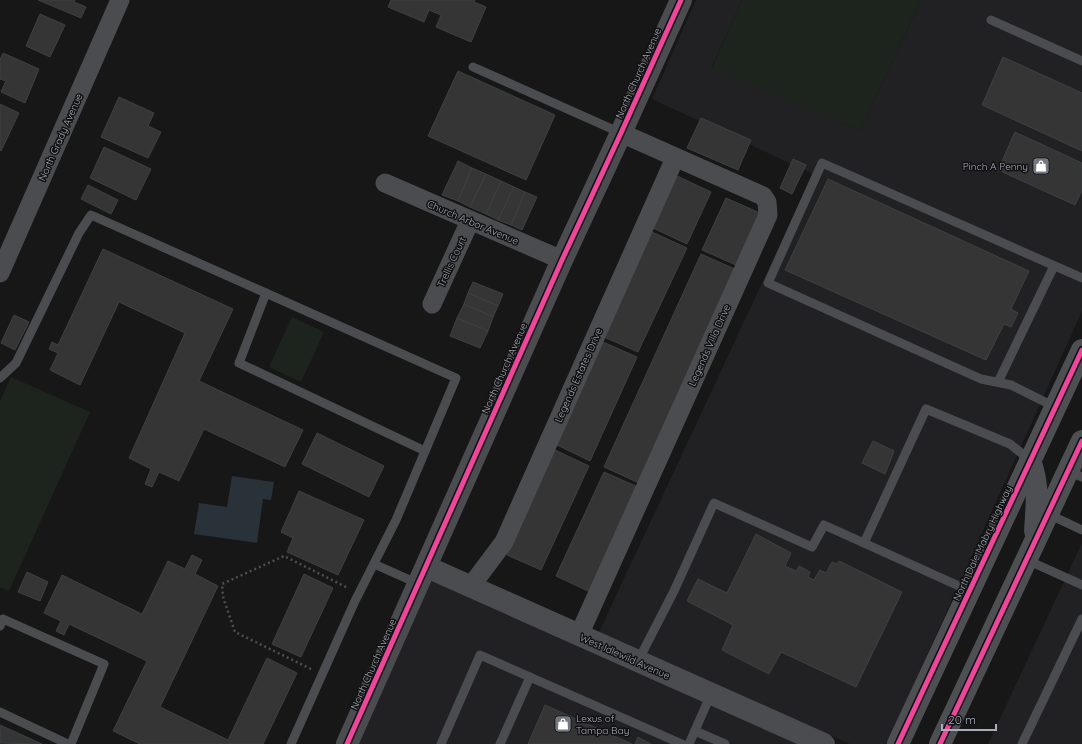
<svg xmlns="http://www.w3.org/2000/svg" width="1082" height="744" font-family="Quicksand,sans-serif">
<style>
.built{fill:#212123}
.green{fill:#1d241e}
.water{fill:#2a3239}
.building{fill:#353536;stroke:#3f4043}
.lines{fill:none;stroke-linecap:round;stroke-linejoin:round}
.path{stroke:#4d4e52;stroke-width:2.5;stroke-dasharray:2 3;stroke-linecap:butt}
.service{stroke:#4b4c50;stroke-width:9}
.minor{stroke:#4b4c50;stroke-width:19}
.tertiary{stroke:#4b4c50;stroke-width:22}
.primary{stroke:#4d4f52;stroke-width:22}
.cycleway-casing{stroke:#111113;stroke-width:8}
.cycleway{stroke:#ed469a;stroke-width:5}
.labels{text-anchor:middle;stroke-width:3;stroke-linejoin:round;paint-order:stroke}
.street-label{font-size:10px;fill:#a8adb8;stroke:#111113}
.poi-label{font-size:10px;fill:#a8adb8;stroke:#111113;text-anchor:end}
</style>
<rect width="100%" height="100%" fill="#171717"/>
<g class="built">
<path d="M696,0H742L712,67L860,131L921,0H1082V311L887,744H850L599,632L813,174L652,99Z"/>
<path d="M1082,543V744H988Z"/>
<path d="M431,580L466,595L472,600L473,598L798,744H359Z"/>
</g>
<g class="green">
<path d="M742,0H921L860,131L712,68Z"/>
<path d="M292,317L324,332L301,382L269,367Z"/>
<path d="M11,377L90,412L9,591L0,587V401Z"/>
</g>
<path class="water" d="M232,476L274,482L271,500L263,499L257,543L194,534L199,503L227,507Z"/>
<g class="building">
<path d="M38,0H75L74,2L86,7L81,18Z"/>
<path d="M391,0H475L474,2L486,7L471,42L436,27L441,15L429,10L424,22L388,7Z"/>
<path d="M40,14L65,25L50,57L26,46Z"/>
<path d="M3,53L39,69L25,103L1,92L6,81L0,79V60Z"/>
<path d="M1003,57L1082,93V151L982,105Z"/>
<path d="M458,71L555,115L526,180L428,136Z"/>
<path d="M119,97L154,113L148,126L161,132L148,158L101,137Z"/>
<path d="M0,104L19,113L1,151L0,150Z"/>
<path d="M701,118L751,140L738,170L687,148Z"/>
<path d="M1015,132L1082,163V190L1075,205L998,170Z"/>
<path d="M104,147L151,169L136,200L90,178Z"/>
<path d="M793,159L806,165L792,194L780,188Z"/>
<path d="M458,161L472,168L458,201L442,195Z"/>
<path d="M472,168L486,174L470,207L458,201Z"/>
<path d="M486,174L501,181L486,214L470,207Z"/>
<path d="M677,176L711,192L687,244L653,228Z"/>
<path d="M828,179L1029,271L1011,309L1018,313L1011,327L1004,324L986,360L785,270Z"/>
<path d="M501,181L514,187L498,220L486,214Z"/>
<path d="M88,185L118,200L111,214L81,199Z"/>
<path d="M514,187L525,192L511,225L498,220Z"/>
<path d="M525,192L537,197L522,230L511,225Z"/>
<path d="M726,198L760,213L736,265L702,250Z"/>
<path d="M652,232L687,248L638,352L604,337Z"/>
<path d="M103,249L233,309L199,381L303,430L285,467L204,429L179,481L159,472L152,487L145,484L151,469L129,458L185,333L119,302L80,385L50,370L58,353L49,349L52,342L58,345Z"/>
<path d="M701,254L737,270L639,483L604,467Z"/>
<path d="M473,282L503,294L498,306L468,293Z"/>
<path d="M468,293L498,306L493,317L464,304Z"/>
<path d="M464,304L493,317L488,331L457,318Z"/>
<path d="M14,315L29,322L15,350L1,343Z"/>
<path d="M457,318L488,331L480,348L450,336Z"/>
<path d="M603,342L637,357L590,461L557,445Z"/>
<path d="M317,433L384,466L369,497L302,464Z"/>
<path d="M873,441L894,451L885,474L862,463Z"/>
<path d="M555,450L589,466L541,570L507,555Z"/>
<path d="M604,472L638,487L590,592L556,576Z"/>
<path d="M299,491L364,520L338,575L287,552L293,538L281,532Z"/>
<path d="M756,534L791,553L785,566L796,571L799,566L810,572L808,577L814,580L820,570L826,573L832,562L837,564L839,561L902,592L856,687L781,652L769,674L722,650L733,625L687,601L698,579L727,593Z"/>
<path d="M192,555L202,560L195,574L218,586L160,707L228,740L267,658L297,673L263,744H140L113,731L147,661L69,624L64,635L56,631L61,621L44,613L62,575L142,614L168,561L185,569Z"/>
<path d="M27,572L48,582L40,601L18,592Z"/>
<path d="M304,574L333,588L301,657L272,644Z"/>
<path d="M545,705L632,744H528Z"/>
<path d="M0,725L42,744L0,743Z"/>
<path d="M638,737L651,744H635Z"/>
</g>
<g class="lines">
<path class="path" d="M311,669L235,632L223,597L222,584L284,556L348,588"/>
<g class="service">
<path d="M991,20L1082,61"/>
<path d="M473,67L621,133"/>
<path d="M266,293L239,363L425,451"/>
<path d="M0,378L16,363L79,233L91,215L456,378L396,520L355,601L291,744"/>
<path d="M998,382L1054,266"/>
<path d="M1055,407L1011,385L981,379L768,283L822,163L1082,278"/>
<path d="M1068,471L1082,477"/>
<path d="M1048,514L1082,530"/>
<path d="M864,543L926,409L1010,444L1030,460"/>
<path d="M1027,560L1082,585"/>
<path d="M374,564L419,584"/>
<path d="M0,626L3,619L104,664L71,744"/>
<path d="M638,661L674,591L714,503L812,547L824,525L970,591"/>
<path d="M0,712L68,744"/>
<path d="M695,731L725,744"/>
<path d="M441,744L480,655L682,744"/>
<path d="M500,744L530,677"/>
<path d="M689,744L711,694"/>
<path d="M1022,744L1082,619"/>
</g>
<g class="minor">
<path d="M385,183L562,260"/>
<path d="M0,273L120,0"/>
<path d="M432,304L470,221"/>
<path d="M471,586L504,542L675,158"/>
<path d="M579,635L768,215L767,202L763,196L621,133"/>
</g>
<g class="tertiary">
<path d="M427,567L824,744"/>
<path d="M347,744L562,260L621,133L681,0"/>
</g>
<g class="primary">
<path d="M1030,460C1039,485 1037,506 1035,531"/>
<path d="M898,744L1082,350"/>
<path d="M940,744L1082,441"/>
</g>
<defs>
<g id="cycleway">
<path d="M347,744L562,260L621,133L681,0"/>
<path d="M898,744L1082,350"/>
<path d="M940,744L1082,441"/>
</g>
</defs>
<use href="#cycleway" class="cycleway-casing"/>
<use href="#cycleway" class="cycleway"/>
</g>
<defs>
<symbol id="shop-square" viewBox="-11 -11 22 22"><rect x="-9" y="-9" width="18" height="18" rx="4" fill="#757880" stroke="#111113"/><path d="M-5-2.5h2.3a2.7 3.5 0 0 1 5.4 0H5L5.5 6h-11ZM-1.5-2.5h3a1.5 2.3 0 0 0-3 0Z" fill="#fff"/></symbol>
</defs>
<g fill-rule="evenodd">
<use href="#shop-square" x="1031" y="156" width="20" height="20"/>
<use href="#shop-square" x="553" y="714" width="20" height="20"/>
</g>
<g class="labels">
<g class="street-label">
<text transform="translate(638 73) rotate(-66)" y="4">North Church Avenue</text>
<text transform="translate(60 137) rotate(-66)" y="4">North Grady Avenue</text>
<text transform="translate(473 222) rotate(23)" y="4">Church Arbor Avenue</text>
<text transform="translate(451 262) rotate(-65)" y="4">Trellis Court</text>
<text transform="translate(709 345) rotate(-66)" y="4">Legends Villa Drive</text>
<text transform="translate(504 368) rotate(-66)" y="4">North Church Avenue</text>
<text transform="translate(578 375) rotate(-66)" y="4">Legends Estates Drive</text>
<text transform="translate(982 543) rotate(-65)" y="4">North Dale Mabry Highway</text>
<text transform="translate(625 656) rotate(24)" y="4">West Idlewild Avenue</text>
<text transform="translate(373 664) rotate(-66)" y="4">North Church Avenue</text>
</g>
<g class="poi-label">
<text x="1028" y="170">Pinch A Penny</text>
<text x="576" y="722" text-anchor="start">Lexus of<tspan x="576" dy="12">Tampa Bay</tspan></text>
</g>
</g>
<path d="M942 724v6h54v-6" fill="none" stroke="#a8adb8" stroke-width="2"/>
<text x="948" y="724" font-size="12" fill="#a8adb8" stroke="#111113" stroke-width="3" paint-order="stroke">20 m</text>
</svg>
